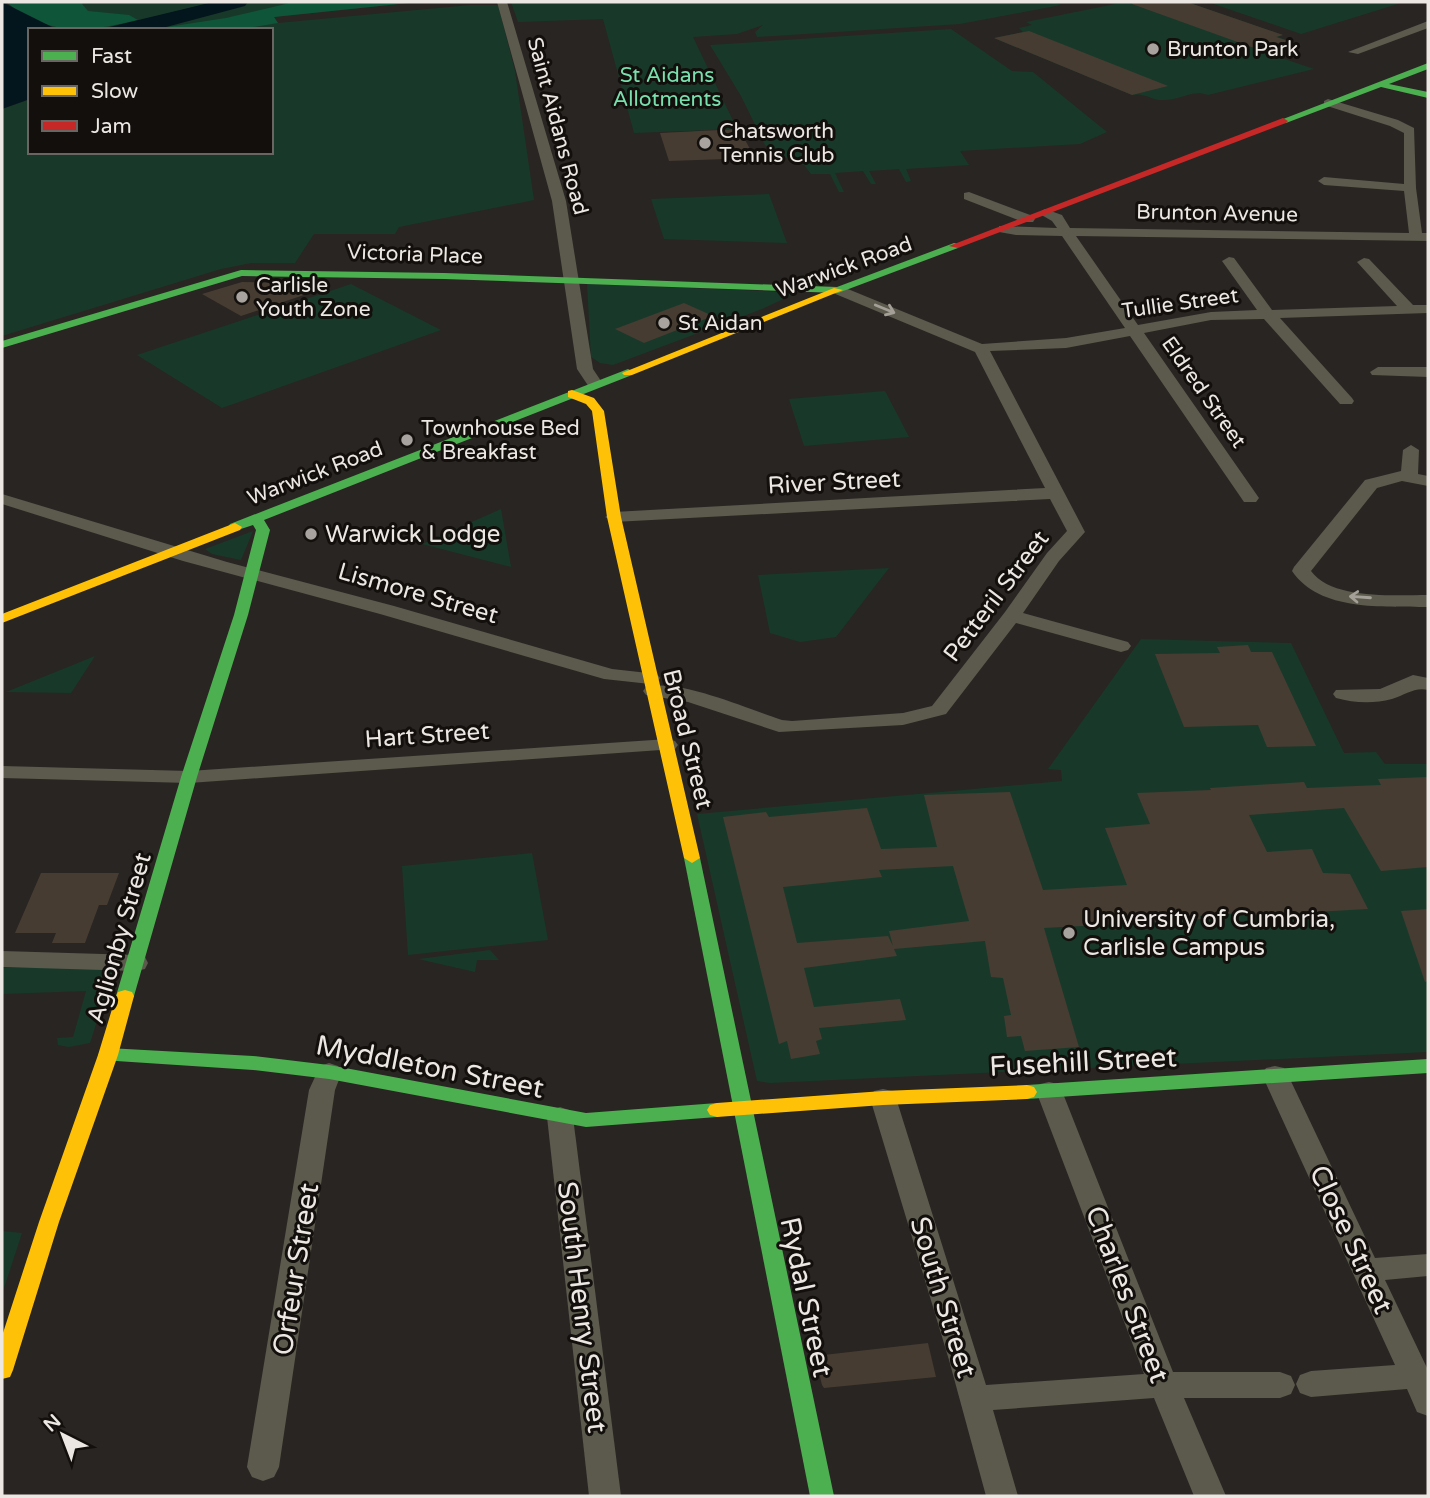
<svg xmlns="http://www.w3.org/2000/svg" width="1430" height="1498" font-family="'Varela Round',sans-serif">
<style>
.green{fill:#183929}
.forest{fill:#0f553a}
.water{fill:#04161d}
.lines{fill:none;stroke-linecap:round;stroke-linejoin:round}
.river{fill:#04161d;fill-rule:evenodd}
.building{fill:#473c32;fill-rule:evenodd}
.street{fill:#5b5a4d;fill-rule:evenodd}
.fast{fill:#4caf50;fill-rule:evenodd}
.slow{fill:#ffc107;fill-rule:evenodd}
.jam{fill:#c62828;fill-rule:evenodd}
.oneway{stroke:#a4a098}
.poi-dot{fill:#a8a39f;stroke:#120f0c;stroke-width:2.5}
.labels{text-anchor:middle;stroke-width:6;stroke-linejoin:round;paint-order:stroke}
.far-poi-label{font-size:21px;fill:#ece7e3;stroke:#120f0c;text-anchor:start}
.far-park-label{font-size:21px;fill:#79dfae;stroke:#120f0c}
.far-street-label{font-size:21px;fill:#ece7e3;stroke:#120f0c}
.street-label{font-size:24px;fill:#ece7e3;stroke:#120f0c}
.poi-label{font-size:24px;fill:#ece7e3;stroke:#120f0c;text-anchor:start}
.near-street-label{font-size:28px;fill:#ece7e3;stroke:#120f0c}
</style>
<rect width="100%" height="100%" fill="#292522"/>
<g class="green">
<path d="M6,2H418L274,17L278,23L470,5H498L515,71L534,200L399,227L395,234H314L295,263H251L221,269L2,336V109L30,99V152H271V30H58Z"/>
<path d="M511,2H1053L1061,5L960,24L757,37L755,32L763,25L737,34L693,37L737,129L634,133L603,19L518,22Z"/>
<path d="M1125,2H1187L1283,35L1278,37L1301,45L1270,54L1314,69L1208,95C1193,89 1180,100 1164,100C1152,101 1145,92 1132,95L994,38L1023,32L1019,28L1032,25L1026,22Z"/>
<path d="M1208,2H1404L1301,34Z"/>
<path d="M951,29L1012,71L1033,72L1107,132L1080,144L960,151L969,165L906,169L911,181L906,182L899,169L869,171L876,184H871L863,171L835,173L844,192H839L830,174H811L804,165L786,158L765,145L741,96L710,45Z"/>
<path d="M769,194L787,243L664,239L651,199Z"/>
<path d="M351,284L441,330L222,408L137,355Z"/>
<path d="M587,284L790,292L792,295L762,309L613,365L600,363L591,357Z"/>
<path d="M885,391L909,437L804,446L789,399Z"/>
<path d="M501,509L511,567L422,544Z"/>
<path d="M253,531L241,560L212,554L205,549Z"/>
<path d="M889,568L836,637L800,642L770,633L758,575Z"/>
<path d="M1141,639L1291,643L1344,753L1376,752L1385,764H1428V1052L770,1083L757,1081L697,814L1062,781L1061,770L1048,769Z"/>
<path d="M95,656L71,693L6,692Z"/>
<path d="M532,853L548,940L408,955L402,866Z"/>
<path d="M490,950L499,960H477L475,972L418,959Z"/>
<path d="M107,966L113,971L90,1043L69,1047L58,1045L57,1038L73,1037L86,991L2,994V968Z"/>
<path d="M2,1231L22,1233L2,1294Z"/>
</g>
<g class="forest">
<path d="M6,2H84L82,4L88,11L129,15L138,20C88,32 49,37 6,2Z"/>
<path d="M294,2H418L274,17L278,23L235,30H148L226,18Z"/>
</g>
<g class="water">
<path d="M2,2L58,30H30V99L2,109Z"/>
<path d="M213,2H238L129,30H97Z"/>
</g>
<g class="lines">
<path class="river" d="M215,2H248L245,6L155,30H118L121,25Z"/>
</g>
<g class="building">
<path d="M1133,2H1187L1283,35L1276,37L1301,45L1268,53L1132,4Z"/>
<path d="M1029,31L1168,86L1132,95L994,38Z"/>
<path d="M739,129L755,158L669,161L660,133Z"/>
<path d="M242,282L282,283L304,295L241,316L202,294Z"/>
<path d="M684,303L713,316L644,343L615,329Z"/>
<path d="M1248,645L1251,652H1272L1316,746L1267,747L1258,725L1184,727L1155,654L1220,653L1217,647Z"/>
<path d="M1428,777V867L1381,871L1344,808L1249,815L1267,852L1312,849L1323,873L1350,874L1368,909L1244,916L1242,913L1200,916L1201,919L1177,921L1044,928L1079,1047L1025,1051L1021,1036L1007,1037L1004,1016L1011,1015L1003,978L991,977L985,941L894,949L897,956L804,968L814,1007L900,999L906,1020L819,1028L822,1039L816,1041L820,1054L791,1059L787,1041L779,1044L723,817L766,812L769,817L867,808L881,849L937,847L924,795L1010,792L1043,890L1127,885L1105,828L1150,824L1137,793L1211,790L1210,788L1304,782L1307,788L1381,785L1378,779ZM953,866L969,921L889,931L893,946L888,936L797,943L783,887L882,877L879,870Z"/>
<path d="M41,873H119L107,905H99L85,943H52L56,933H15Z"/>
<path d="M1428,909V981L1425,982L1401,911Z"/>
<path d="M928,1343L936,1377L824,1388L822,1385L815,1356Z"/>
</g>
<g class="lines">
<g class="street">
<path d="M497,2H507L566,201L593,369L603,384L601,387H589L577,369L552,201Z"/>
<path d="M1428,21V28L1358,54L1348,52Z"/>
<path d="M1328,99L1398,120L1414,128L1416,188L1422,233H1428V241L1076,236L1138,325L1211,312L1257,310L1222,261L1229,257L1234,258L1272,310L1397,306L1357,262L1364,258L1369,259L1413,305H1428V313L1280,318L1352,398L1354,401L1352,404H1340L1264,319L1211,320L1144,333L1259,498L1256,502H1244L1130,336L1066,348L990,351L1085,532L1059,561L1023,613L1128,642L1131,646L1128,650L1121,652L1016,623L946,714L903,725L779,732L688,702L646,695L643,691L646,687C679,678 748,709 782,720L792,721L903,713L932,706L1005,612L1047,553L1067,531L1050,499L614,522L605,517L614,512L1045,488L975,352L833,293L831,290L833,287H843L982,344L1066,338L1125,328L1062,236L1016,235L999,232V226L1057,228L1052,221L1038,213L1045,209L1062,215L1070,228L1409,233L1404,191L1324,185L1318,181L1324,177L1404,184V133L1390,126L1324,105V101Z"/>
<path d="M969,192L1033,216L1035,219L1033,222H1023L964,199V193Z"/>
<path d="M1378,367H1428V377L1372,375L1370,372Z"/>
<path d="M1411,445L1419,450L1418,474L1428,476V486L1402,481L1377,488L1311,571C1332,600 1395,595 1428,595V607C1383,606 1320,612 1292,571L1294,567L1365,480L1401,471L1403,450Z"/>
<path d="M2,494L227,562L394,606L612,669L657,674L660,678L657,682L650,684L604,679L380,614L183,561L2,504Z"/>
<path d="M1413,675L1428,678V690C1414,687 1406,695 1392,699C1373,704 1354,703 1336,698L1333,694L1336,690L1380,689Z"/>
<path d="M668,739L675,741L678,745L675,749L189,783L2,778V766L189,771Z"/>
<path d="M2,951L136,955L145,957L148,963L145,969L136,971L2,967Z"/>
<path d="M329,1063L338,1066L342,1072L335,1090L279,1467L274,1477L263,1481L252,1477L247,1467L309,1090L320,1066Z"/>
<path d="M1275,1066L1284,1068L1288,1075L1375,1258L1428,1254V1276L1385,1280L1428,1370V1416L1417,1412L1407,1389L1311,1397L1300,1393L1296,1384L1300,1375L1311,1371L1395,1365L1262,1075L1266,1068Z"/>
<path d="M1049,1082L1058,1084L1062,1091L1173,1372H1280L1291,1376L1295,1385L1291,1394L1280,1398H1184L1226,1496H1194L1154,1398L993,1410L1018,1496H986L949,1360L870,1098L874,1091L883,1089L892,1091L896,1098L986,1385L1144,1374L1036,1091L1040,1084Z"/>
<path d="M560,1107L569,1110L573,1117L621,1496H589L547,1117L551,1110Z"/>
</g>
<g class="fast">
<path d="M1428,63V69L1389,84L1428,92V98L1381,87L1286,123L1278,121Z"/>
<path d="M954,243L958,244V248L838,293L444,279L242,276L2,348V341L241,270L444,273L837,287Z"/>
<path d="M628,369L632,371V375L264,520L270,530L248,615L197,777L134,996L132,1000H118L116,996L181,777L234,615L256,530L253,525L235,531L228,527L230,524Z"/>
<path d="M692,853L700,858L834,1496H810L684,858Z"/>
<path d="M108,1048L253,1056L329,1065L586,1113L717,1103L724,1105L727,1110L724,1115L717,1117L586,1127L329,1079L253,1070L101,1060L98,1055L101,1050Z"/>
<path d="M1428,1059V1073L1027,1099L1020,1097L1017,1092L1020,1087L1027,1085Z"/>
</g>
<g class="slow">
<path d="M834,288L843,290L632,375H624L622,373Z"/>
<path d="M572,390L594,398L604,411L621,517L700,858L692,863L684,858L607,517L592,411L586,404L568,397V391Z"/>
<path d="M235,523L242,527L240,530L2,623V614Z"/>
<path d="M125,990L132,992L134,996L118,1055L59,1222L13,1370L10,1377L2,1379V1336L39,1222L98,1055L116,996L118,992Z"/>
<path d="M1027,1085L1034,1087L1037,1092L1034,1097L1027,1099L883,1105L717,1117L710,1115L707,1110L710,1105L717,1103L883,1091Z"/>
</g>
<path class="jam" d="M1283,118L1288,121L1286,123L958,248L949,246Z"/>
</g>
<defs><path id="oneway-shaft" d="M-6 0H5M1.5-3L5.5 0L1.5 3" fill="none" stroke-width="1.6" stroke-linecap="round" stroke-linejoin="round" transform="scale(1.75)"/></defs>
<g class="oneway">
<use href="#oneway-shaft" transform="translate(885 309) rotate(22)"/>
<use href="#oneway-shaft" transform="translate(1360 597) rotate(-176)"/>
</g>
<g class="poi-dot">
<circle cx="1153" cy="49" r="7"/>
<circle cx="705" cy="143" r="7"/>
<circle cx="242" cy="297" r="7"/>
<circle cx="664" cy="323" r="7"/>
<circle cx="407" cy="440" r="7"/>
<circle cx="311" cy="534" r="7"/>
<circle cx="1069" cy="933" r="7"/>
</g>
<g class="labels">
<g class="far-poi-label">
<text x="1167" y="56">Brunton Park</text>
<text x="719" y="138">Chatsworth<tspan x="719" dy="24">Tennis Club</tspan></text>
<text x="256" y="292">Carlisle<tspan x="256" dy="24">Youth Zone</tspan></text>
<text x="678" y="330">St Aidan</text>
<text x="421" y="435">Townhouse Bed<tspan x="421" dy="24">&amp; Breakfast</tspan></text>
</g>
<g class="far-park-label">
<text x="667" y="82">St Aidans<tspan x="667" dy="24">Allotments</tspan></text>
</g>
<g class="far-street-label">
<text transform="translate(558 126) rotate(75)" y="7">Saint Aidans Road</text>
<text transform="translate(1217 213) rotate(1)" y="7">Brunton Avenue</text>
<text transform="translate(415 254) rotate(2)" y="7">Victoria Place</text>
<text transform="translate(844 267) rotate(-20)" y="7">Warwick Road</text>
<text transform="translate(1180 303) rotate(-8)" y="7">Tullie Street</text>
<text transform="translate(1204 392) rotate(55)" y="7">Eldred Street</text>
<text transform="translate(315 473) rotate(-21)" y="7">Warwick Road</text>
</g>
<g class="street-label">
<text transform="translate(834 482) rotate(-3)" y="8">River Street</text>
<text transform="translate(418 593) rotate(16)" y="8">Lismore Street</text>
<text transform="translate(996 596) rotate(-53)" y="8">Petteril Street</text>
<text transform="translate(427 735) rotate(-4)" y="8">Hart Street</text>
<text transform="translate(688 739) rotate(76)" y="8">Broad Street</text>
<text transform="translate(119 938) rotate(-74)" y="8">Aglionby Street</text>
</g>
<g class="poi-label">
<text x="325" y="542">Warwick Lodge</text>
<text x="1083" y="927">University of Cumbria,<tspan x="1083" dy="28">Carlisle Campus</tspan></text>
</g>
<g class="near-street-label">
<text transform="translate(1083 1061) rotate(-3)" y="10">Fusehill Street</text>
<text transform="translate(430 1066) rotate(11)" y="10">Myddleton Street</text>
<text transform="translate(1352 1239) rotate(65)" y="10">Close Street</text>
<text transform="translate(295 1269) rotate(-81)" y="10">Orfeur Street</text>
<text transform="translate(1128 1294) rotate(69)" y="10">Charles Street</text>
<text transform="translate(807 1297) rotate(78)" y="10">Rydal Street</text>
<text transform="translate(944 1297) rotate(73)" y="10">South Street</text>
<text transform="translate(583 1307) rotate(83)" y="10">South Henry Street</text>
</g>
</g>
<rect width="1430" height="1498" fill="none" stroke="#ece7e3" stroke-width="7"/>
<rect x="28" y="28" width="245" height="126" fill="#120f0c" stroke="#696562" stroke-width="2"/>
<rect x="42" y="51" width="35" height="10" fill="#4caf50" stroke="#696562" stroke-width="2"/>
<text x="91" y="63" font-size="21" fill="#ece7e3">Fast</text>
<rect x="42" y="86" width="35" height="10" fill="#ffc107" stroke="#696562" stroke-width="2"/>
<text x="91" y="98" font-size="21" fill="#ece7e3">Slow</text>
<rect x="42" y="121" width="35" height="10" fill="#c62828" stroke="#696562" stroke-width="2"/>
<text x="91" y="133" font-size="21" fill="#ece7e3">Jam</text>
<g transform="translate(63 1435) rotate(318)" stroke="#120f0c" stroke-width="5" paint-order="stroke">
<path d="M0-5L12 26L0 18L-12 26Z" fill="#ece7e3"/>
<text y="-10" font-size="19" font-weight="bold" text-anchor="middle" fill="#ece7e3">N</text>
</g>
</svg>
